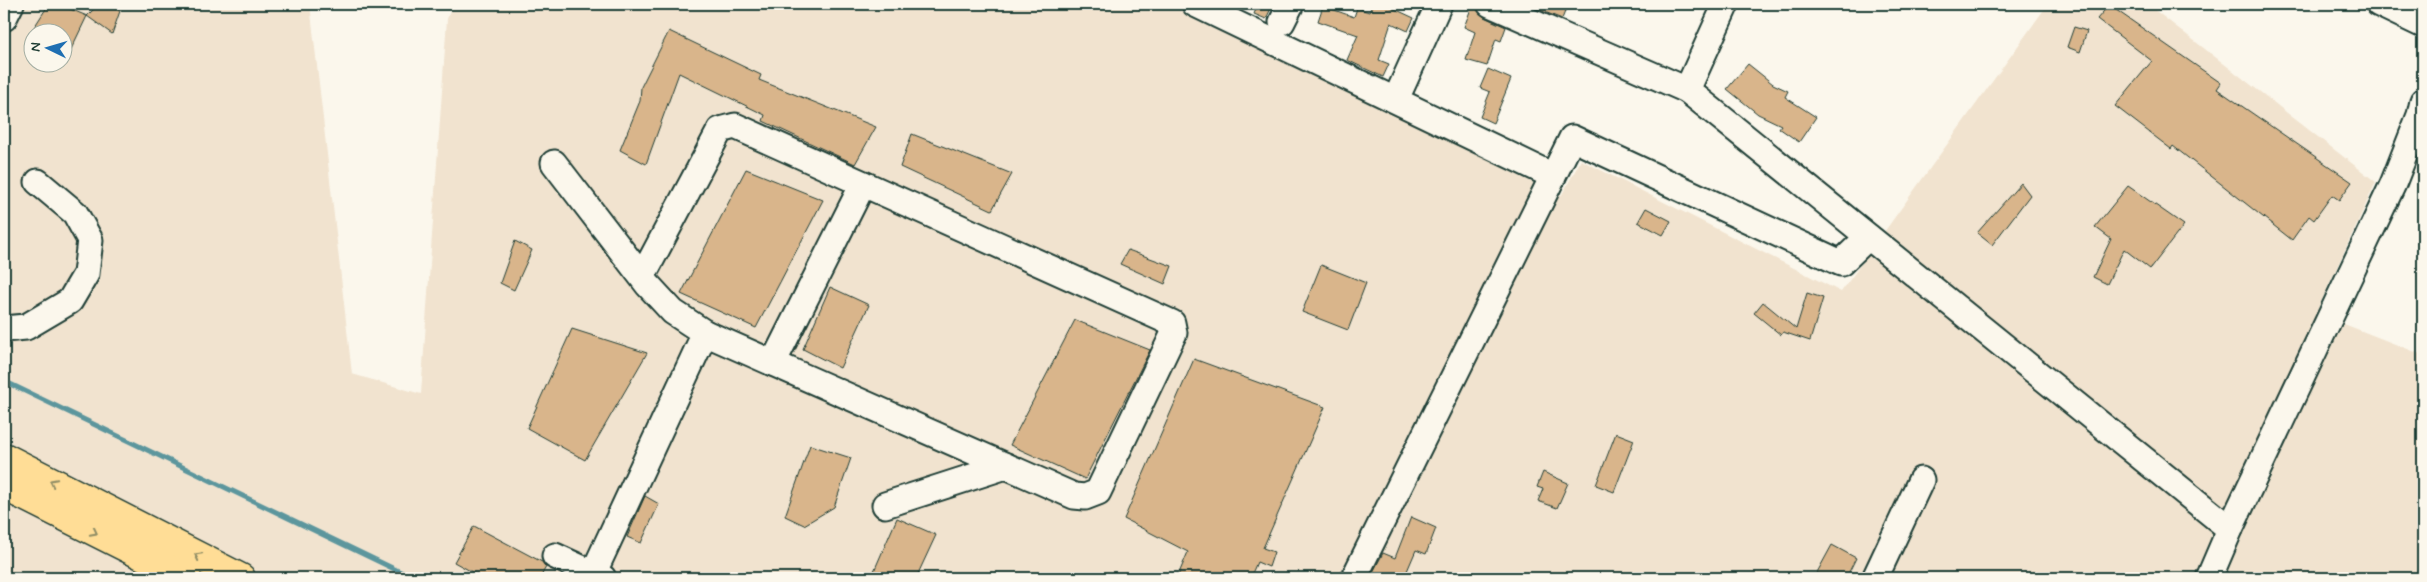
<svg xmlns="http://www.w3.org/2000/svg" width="2427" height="582" font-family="Mynerve,sans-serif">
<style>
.built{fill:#f1e3cf;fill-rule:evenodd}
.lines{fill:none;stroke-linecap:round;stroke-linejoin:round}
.stream{stroke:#5c969d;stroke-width:5}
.building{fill:#d9b58b;stroke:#1f3d34}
.minor-casing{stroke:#1f3d34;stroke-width:29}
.major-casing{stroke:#1f3d34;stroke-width:31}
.minor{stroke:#fbf7ec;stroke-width:25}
.major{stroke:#ffdd96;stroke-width:28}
.oneway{stroke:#8f8d65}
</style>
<rect width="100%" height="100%" fill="#fbf7ec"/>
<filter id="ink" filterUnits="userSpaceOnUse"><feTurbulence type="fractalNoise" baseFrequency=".02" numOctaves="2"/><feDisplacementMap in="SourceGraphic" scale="10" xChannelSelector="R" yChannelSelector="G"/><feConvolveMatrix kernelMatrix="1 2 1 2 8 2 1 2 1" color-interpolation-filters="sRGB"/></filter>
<g filter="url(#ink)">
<path class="built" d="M4,4H310L352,374L421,394L447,19L453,4H1168L1561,196L1581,160L1841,292L2048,4H2147L2376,182L2316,313L2423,355V578H4ZM32,32H62V62H32Z"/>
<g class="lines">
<path class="stream" d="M4,381L413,578"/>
</g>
<g class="building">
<path d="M49,4H58L87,16L62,68V32H31Z"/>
<path d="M99,4H106L120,11L112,34L87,16Z"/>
<path d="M1258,4H1273L1266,19L1254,14Z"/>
<path d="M1373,4H1384L1414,18L1408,31L1391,23L1379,60L1389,64L1383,77L1347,60L1358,35L1318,21L1323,6L1354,17L1357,8L1369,12Z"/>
<path d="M1525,4H1568L1562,19Z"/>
<path d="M2109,5L2221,83L2217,89L2352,182L2339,200L2332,195L2314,220L2309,216L2292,240L2173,146L2171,149L2115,106L2152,61L2097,19Z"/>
<path d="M1472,6L1476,8L1484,17L1506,27L1501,41L1496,39L1487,66L1466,60L1475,32L1464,27Z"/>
<path d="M2074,27L2087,31L2080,52L2067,47Z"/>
<path d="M669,31L761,75L759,80L876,127L855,164L763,121L765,115L679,73L646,164L620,150L640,101L641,87Z"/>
<path d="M1748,64L1773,84L1788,91L1785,97L1816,117L1799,142L1779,128L1781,125L1758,114L1727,89Z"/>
<path d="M1488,69L1511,79L1493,123L1480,117L1490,92L1480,88Z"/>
<path d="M912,134L1012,174L992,210L900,167Z"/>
<path d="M746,169L823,200L756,328L681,294Z"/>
<path d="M2021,183L2030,195L1992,245L1977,233Z"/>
<path d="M2128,186L2184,225L2150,269L2124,249L2107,284L2093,277L2111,239L2095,227Z"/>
<path d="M1646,208L1671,221L1663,235L1638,222Z"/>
<path d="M515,241L532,250L514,290L500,283Z"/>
<path d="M1128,250L1172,266L1165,284L1120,264Z"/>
<path d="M1321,265L1366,283L1348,330L1302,312Z"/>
<path d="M830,287L869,305L840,368L803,349Z"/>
<path d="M1807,293L1823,298L1810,341L1783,332L1781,335L1754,313L1763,302L1796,329Z"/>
<path d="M1075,320L1150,350L1085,479L1010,445Z"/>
<path d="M572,329L647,353L585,460L527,428Z"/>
<path d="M1194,359L1325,407L1263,548L1274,552L1269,567L1257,562L1250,578H1177L1188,552L1124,519Z"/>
<path d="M1616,433L1634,440L1614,492L1596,485Z"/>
<path d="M810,445L851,458L834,507L804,525L785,516Z"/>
<path d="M1543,472L1568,483L1557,508L1538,501L1543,489L1537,487Z"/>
<path d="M645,496L659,504L641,543L627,537Z"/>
<path d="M1411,517L1436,528L1426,554L1416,550L1404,578H1370L1383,553L1395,558Z"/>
<path d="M897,518L936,535L916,578H871Z"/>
<path d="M474,526L542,562L546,567L540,578H483L454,562Z"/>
<path d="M1832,545L1856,558L1846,578H1814Z"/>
</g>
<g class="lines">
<defs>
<g id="minor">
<path d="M1195,4L1553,176"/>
<path d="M1490,4L1687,90L2230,529"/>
<path d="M2379,4L2423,25"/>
<path d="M4,18L11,4"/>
<path d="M1282,22L1291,4"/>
<path d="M1401,88L1439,4"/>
<path d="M1687,90L1726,4"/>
<path d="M554,163L648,285L673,312L705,333L1074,496L1085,497L1098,492L1174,333L1172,323L735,126L720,130L642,277"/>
<path d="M4,329L26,327L70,301L86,274L90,240L75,213L38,182"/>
<path d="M773,363L863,184"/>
<path d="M885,505L1006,466"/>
<path d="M555,556L603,578"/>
<path d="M593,574L705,333"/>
<path d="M1354,578L1572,138L1841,263L1868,237"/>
<path d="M1875,578L1921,480"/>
<path d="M2209,578L2230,529L2393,184L2420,115L2423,101"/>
</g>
<g id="major">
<path d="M4,457L241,578"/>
<path d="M4,486L187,578"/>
</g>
</defs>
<use href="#minor" class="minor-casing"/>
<use href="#major" class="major-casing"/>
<use href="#minor" class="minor"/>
<use href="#major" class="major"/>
</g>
<defs><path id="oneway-chevron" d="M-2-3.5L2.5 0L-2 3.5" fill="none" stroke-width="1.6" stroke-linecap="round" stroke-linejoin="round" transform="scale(1.25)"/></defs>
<g class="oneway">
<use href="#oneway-chevron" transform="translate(53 482) rotate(-153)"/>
<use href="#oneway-chevron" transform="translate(94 532) rotate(27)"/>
<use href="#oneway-chevron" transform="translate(198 556) rotate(-153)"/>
</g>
</g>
<rect width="2427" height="582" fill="none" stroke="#fbf7ec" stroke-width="20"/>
<rect x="10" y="10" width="2407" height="562" fill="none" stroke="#1f3d34" stroke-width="2" filter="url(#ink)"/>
<g transform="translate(48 48) rotate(275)"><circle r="24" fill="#fbf7ec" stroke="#a3ada2"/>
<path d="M0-4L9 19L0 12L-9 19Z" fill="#1f6fb2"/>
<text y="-8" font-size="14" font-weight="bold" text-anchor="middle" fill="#1f3d34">N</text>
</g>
</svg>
